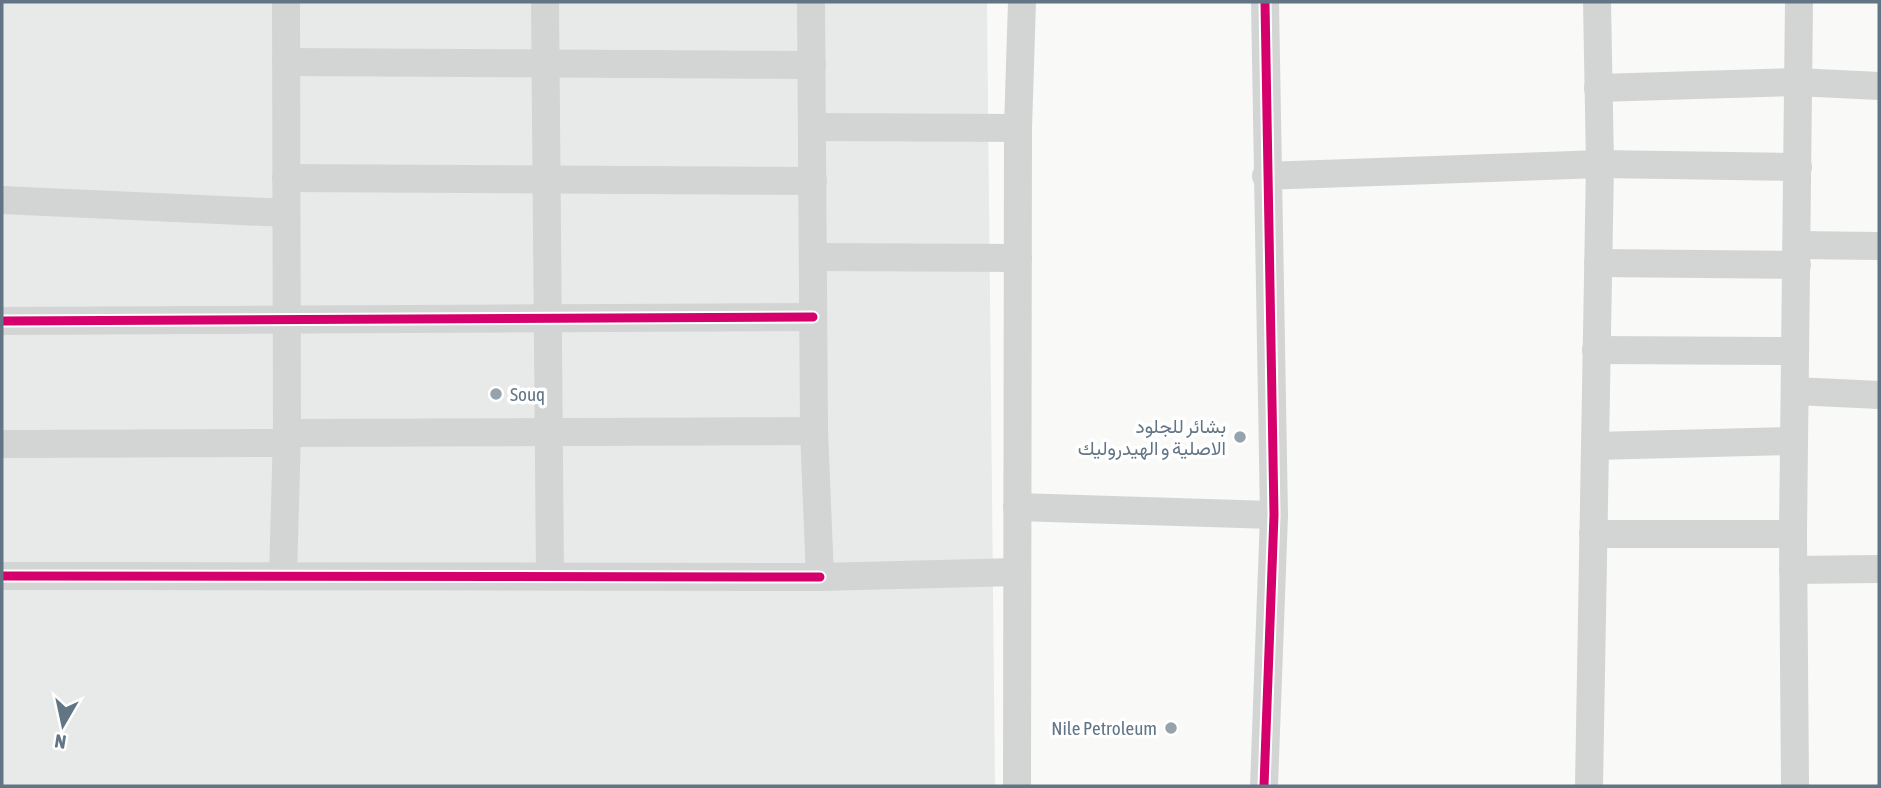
<svg xmlns="http://www.w3.org/2000/svg" width="1881" height="788" font-family="'Asap Condensed',Vazirmatn,sans-serif">
<style>
.built{fill:#e8eaea}
.lines{fill:none;stroke-linecap:round;stroke-linejoin:round}
.street{stroke:#d3d4d4;stroke-width:28}
.cycleway-casing{stroke:#fff;stroke-width:13}
.cycleway{stroke:#d6006c;stroke-width:9}
.poi-dot{fill:#96a3ad;stroke:#fff;stroke-width:2.5}
.labels{text-anchor:middle;stroke-width:7;stroke-linejoin:round;paint-order:stroke}
.poi-label{font-size:19px;fill:#617585;stroke:#fff;text-anchor:end}
</style>
<rect width="100%" height="100%" fill="#f9f9f8"/>
<path class="built" d="M2,2H987L995,786H2Z"/>
<g class="lines">
<g class="street">
<path d="M545,2L550,575"/>
<path d="M811,2L814,431L820,577L1017,572"/>
<path d="M286,62L812,65"/>
<path d="M1598,88L1797,82L1879,86"/>
<path d="M812,127L1018,128"/>
<path d="M1266,176L1600,164L1798,167"/>
<path d="M286,178L813,181"/>
<path d="M2,200L286,213"/>
<path d="M1797,245L1879,246"/>
<path d="M813,257L1018,258"/>
<path d="M1598,263L1797,265"/>
<path d="M2,321L813,317"/>
<path d="M1596,350L1795,351"/>
<path d="M1795,391L1879,395"/>
<path d="M287,433L814,431"/>
<path d="M2,444L287,443"/>
<path d="M1595,446L1794,441"/>
<path d="M1017,507L1274,515"/>
<path d="M1593,534H1793"/>
<path d="M1793,570L1879,569"/>
<path d="M2,576L820,577"/>
<path d="M283,576L287,433L286,2"/>
<path d="M1017,786L1018,128L1022,2"/>
<path d="M1264,786L1274,515L1265,2"/>
<path d="M1589,786L1600,164L1597,2"/>
<path d="M1795,786L1793,534L1799,2"/>
</g>
<defs>
<g id="cycleway">
<path d="M2,321L813,317"/>
<path d="M2,576L820,577"/>
<path d="M1264,786L1274,515L1265,2"/>
</g>
</defs>
<use href="#cycleway" class="cycleway-casing"/>
<use href="#cycleway" class="cycleway"/>
</g>
<g class="poi-dot">
<circle cx="496" cy="394" r="7"/>
<circle cx="1240" cy="437" r="7"/>
<circle cx="1171" cy="728" r="7"/>
</g>
<g class="labels">
<g class="poi-label">
<text x="510" y="401" text-anchor="start">Souq</text>
<text x="1226" y="433">بشائر للجلود<tspan x="1226" dy="22">الاصلية و الهيدروليك</tspan></text>
<text x="1157" y="735">Nile Petroleum</text>
</g>
</g>
<rect width="1881" height="788" fill="none" stroke="#617585" stroke-width="7"/>
<g transform="translate(63 725) rotate(189)" stroke="#ffffff" stroke-width="5" paint-order="stroke">
<path d="M0-5L12 26L0 18L-12 26Z" fill="#617585"/>
<text y="-10" font-size="19" font-weight="bold" text-anchor="middle" fill="#617585">N</text>
</g>
</svg>
